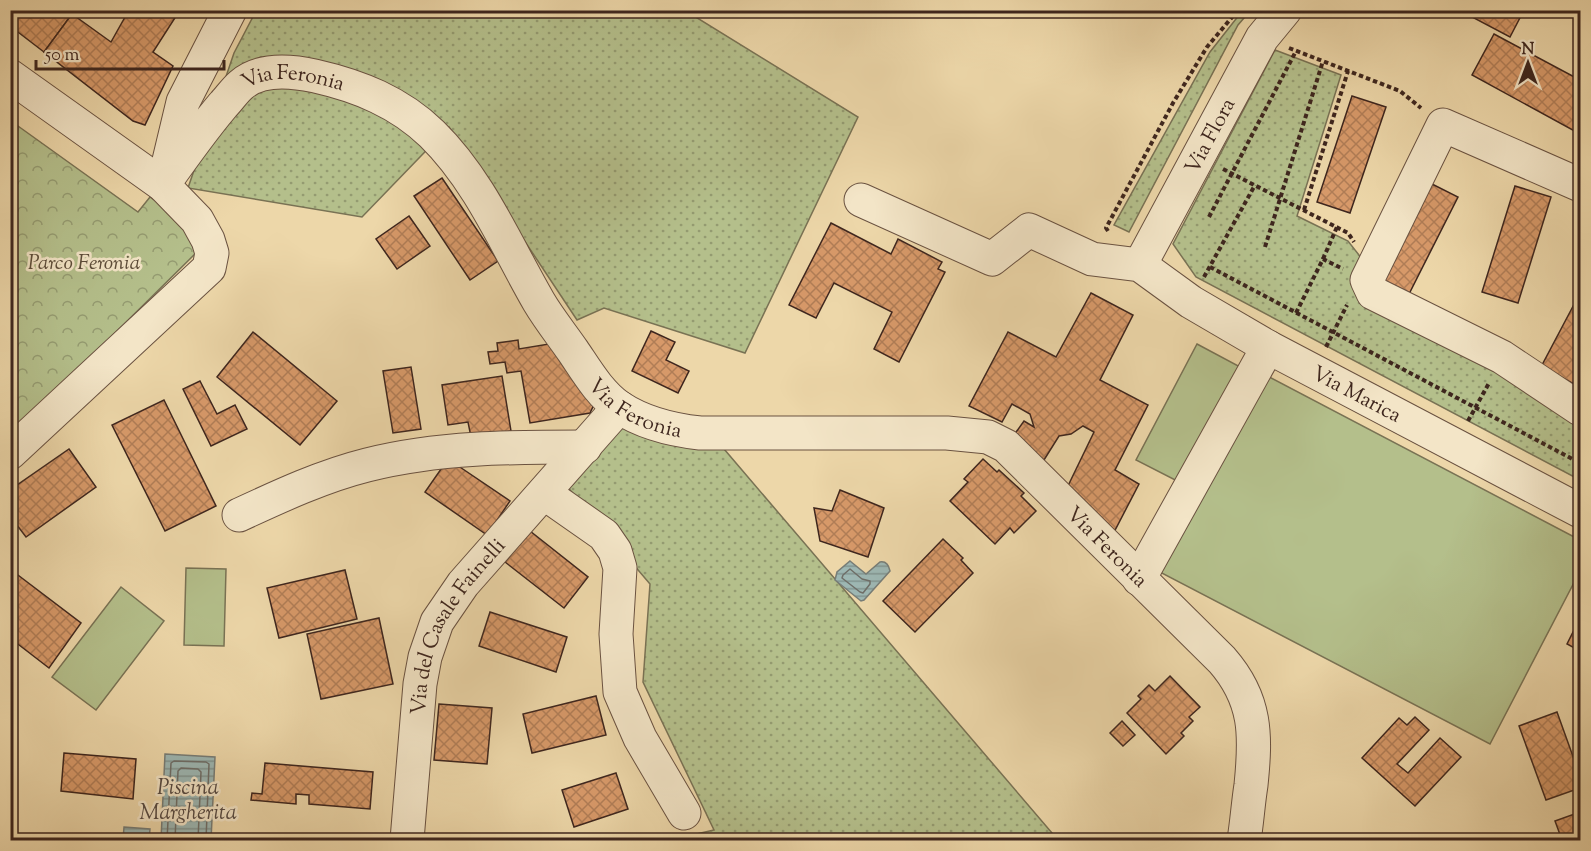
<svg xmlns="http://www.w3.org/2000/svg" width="1591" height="851" font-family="'Sorts Mill Goudy',serif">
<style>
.grass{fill:url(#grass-dots);stroke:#797254;stroke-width:1.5}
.park{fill:url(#park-crowns);stroke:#797254;stroke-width:1.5}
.pitch{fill:#b4bf8b;stroke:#797254;stroke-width:1.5}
.water{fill:url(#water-rules);stroke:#777d77;stroke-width:1.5}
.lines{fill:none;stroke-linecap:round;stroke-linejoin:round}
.shore{stroke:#6e6e68;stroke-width:1.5}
.building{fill:url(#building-cross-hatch);stroke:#3e261e;stroke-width:1.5}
.minor-casing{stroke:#6a5241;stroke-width:35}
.path{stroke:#3e261e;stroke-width:4;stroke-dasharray:4.5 3;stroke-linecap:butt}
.minor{stroke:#f3e5c7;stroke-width:33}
.labels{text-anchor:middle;stroke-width:5;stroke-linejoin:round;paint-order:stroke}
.street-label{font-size:21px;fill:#3e261e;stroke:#f3e5c7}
.park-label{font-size:21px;font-style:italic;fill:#5c4c39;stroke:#f3e5c7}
.water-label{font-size:22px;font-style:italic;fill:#564a43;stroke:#f3e5c7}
</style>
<defs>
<pattern id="grass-dots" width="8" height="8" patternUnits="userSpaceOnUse" patternTransform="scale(1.5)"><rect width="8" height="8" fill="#b4bf8b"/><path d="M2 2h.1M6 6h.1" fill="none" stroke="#949b71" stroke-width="1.8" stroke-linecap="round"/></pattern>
<pattern id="park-crowns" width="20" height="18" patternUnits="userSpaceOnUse" patternTransform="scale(1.5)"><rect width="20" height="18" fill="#b4bf8b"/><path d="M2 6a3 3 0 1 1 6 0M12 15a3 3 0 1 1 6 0" fill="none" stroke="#949b71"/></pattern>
<pattern id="water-rules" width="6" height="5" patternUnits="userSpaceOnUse" patternTransform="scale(1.5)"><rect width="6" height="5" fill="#9db7b3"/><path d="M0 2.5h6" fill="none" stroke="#819591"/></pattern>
<pattern id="building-cross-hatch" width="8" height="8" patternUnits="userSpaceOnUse" patternTransform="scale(1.5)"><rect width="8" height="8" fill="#d79969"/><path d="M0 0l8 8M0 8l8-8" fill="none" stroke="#b07d56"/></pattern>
</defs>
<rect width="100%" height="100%" fill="#edd7a9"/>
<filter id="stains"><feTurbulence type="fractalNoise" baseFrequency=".00333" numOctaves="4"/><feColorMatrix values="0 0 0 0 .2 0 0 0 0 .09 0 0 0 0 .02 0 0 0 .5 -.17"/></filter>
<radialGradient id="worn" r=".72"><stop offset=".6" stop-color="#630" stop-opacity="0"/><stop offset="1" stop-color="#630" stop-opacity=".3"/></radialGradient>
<g class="grass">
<path d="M1243,10L1250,11L1238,25L1129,232L1114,225L1210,52Z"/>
<path d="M256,11H686L858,117L745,353L604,308L577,320L449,127L362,217L188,188L234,53Z"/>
<path d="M1275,50L1341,75L1297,216L1348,241L1366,264L1503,370L1580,421V480L1196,277L1173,244Z"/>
<path d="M620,420L724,449L1058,840H670L714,830L643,682L650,584L565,484Z"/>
</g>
<path class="park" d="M11,121L138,212L150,197L173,213L198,251L11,436Z"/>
<g class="pitch">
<path d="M1197,344L1244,369L1183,484L1136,460Z"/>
<path d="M1258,371L1580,540V571L1490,744L1154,569Z"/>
<path d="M186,568L226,569L224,646L184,645Z"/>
<path d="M121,587L164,621L96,710L52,677Z"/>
</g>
<g class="water">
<path d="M850,561L866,574L880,562C886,561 889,566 890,571L864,600L861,601L835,580L837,572Z"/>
<path d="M165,754L215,757L211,840H161Z"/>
<path d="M124,827L150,829L149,840H123Z"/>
</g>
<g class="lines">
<g class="shore">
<path d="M850,569L862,579L870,581V584L863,593L860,592L842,578L843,575Z"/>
<path d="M167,840L171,763L174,761L206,762L209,764L206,840"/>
<path d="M175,840L178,771L181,768L198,769L201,772L198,840"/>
</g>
</g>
<g class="building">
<path d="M10,10H68L72,14L44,52L10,26Z"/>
<path d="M129,10H180L153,52L173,66L145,125L133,121L44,52L72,14L111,42Z"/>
<path d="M1475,10H1524L1510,37L1472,17Z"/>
<path d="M1494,34L1580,80V134L1472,75Z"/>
<path d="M1352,96L1386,107L1350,213L1317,202Z"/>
<path d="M442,178L498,261L470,280L414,196Z"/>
<path d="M1426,181L1458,197L1408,296L1376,280Z"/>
<path d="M1515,186L1551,197L1518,303L1482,292Z"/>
<path d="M409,216L430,246L397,269L376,239Z"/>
<path d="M831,223L891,254L898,239L942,262L938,269L945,272L899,362L874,349L892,312L834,283L816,318L789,305Z"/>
<path d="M1091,293L1133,315L1100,380L1148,405L1115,470L1139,484L1111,538L1065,492L1094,432L1083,426L1071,434L1059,436L1044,460L1034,454L1014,435L1024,421L1034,427L1030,414L1012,404L1002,422L969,406L1008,332L1056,357Z"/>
<path d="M1580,293V372L1574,384L1541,367Z"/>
<path d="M651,331L675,342L666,360L689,371L678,393L632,371Z"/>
<path d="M253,332L337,401L300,445L217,377Z"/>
<path d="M518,340L519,349L561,342L597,398L590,413L530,423L521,371L507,373L505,362L490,364L488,352L498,351L497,343Z"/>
<path d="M411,367L421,429L393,433L383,371Z"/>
<path d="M502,376L511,431L471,437L468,422L448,425L442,385Z"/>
<path d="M200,381L217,414L235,405L247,429L211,446L183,389Z"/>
<path d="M164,400L216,506L165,531L112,425Z"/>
<path d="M69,449L96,487L26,537L10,516V490Z"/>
<path d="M448,459L510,501L487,535L425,492Z"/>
<path d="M983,459L997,472L999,470L1024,493L1021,496L1036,511L1014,533L1010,528L995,544L950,501L968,482L964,479Z"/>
<path d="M840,490L884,508L868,557L820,541L814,508L832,511Z"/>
<path d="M530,531L588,577L564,608L505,562Z"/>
<path d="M943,539L963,558L961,560L973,573L915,632L883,601Z"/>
<path d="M10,569L81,623L49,668L10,638Z"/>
<path d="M345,570L357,619L279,638L267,588Z"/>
<path d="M490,612L567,637L556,672L479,646Z"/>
<path d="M379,618L393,684L321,699L307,634Z"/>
<path d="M1580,618V651L1567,644Z"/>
<path d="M1170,676L1200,707L1189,717L1193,721L1181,733L1184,736L1166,754L1127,713L1141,699L1138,696L1149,685L1155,691Z"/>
<path d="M596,696L606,735L532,753L523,714Z"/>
<path d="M439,704L492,708L487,764L434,760Z"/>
<path d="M1557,712L1580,776V788L1546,800L1519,726Z"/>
<path d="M1415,717L1429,730L1397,764L1408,773L1440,738L1461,757L1415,806L1362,758L1399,718L1407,725Z"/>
<path d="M1122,721L1135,735L1123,746L1110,733Z"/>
<path d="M64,753L136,759L133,799L61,791Z"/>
<path d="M265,763L373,772L370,809L309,804V795L296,794V804L251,800L252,793L262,794Z"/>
<path d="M616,773L628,809L574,827L562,790Z"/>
<path d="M1580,812V840H1562L1555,821Z"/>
</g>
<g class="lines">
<defs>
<g id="minor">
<path d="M10,76L163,185L197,220L208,240L212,253L209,268L10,453"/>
<path d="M167,169L183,102L230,10"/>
<path id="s1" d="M163,185C182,158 201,131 223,105C229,99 234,91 241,85C260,68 292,71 315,76C359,86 399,102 432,134C480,181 506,245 539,302C549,319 562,335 573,351C586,370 599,393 619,407C643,423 672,430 700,433H947L988,437L1006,446L1222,660C1257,700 1256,736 1251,785C1248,804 1247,822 1244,840"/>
<path d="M1580,185L1443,125L1367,280L1373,293L1502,357L1580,409"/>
<path id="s2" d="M861,200L992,259L1029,230L1092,259L1140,265L1191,302L1268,347L1580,511"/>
<path id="s3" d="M1140,265L1262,38L1285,10"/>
<path d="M544,493L604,535L615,551L620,568L616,634L620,692L640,738L684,813"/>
<path d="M239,515C280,496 323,476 367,465C438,447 512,447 585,447"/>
<path d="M1139,579L1268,347"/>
<path id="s4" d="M407,840L420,684L425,657L437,622L463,584L619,407"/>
</g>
</defs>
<use href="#minor" class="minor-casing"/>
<g class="path">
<path d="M1289,48L1400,91L1421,108"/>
<path d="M1223,169L1348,233L1354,242"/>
<path d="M1304,210L1348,71"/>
<path d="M1209,217L1296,51"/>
<path d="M1108,231L1106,228L1173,103L1207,47L1238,10"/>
<path d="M1265,247L1323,61"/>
<path d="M1323,259L1337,227"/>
<path d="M1210,267L1580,463"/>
<path d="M1204,277L1255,185"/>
<path d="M1296,313L1323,259L1343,269"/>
<path d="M1326,347L1347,305"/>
<path d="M1468,421L1489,383"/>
</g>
<use href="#minor" class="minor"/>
</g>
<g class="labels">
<g class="street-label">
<text dy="7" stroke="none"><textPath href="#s1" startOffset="182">Via Feronia</textPath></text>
<text dy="7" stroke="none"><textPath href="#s3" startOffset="147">Via Flora</textPath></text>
<text dy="7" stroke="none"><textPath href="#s2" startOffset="561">Via Marica</textPath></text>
<text dy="7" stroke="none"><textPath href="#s1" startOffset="684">Via Feronia</textPath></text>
<text dy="7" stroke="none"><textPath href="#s1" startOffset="1206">Via Feronia</textPath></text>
<text dy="7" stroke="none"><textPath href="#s4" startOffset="225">Via del Casale Fainelli</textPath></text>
</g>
<g class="park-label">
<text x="84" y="269">Parco Feronia</text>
</g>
<g class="water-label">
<text x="188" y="794">Piscina<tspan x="188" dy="25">Margherita</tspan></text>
</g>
</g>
<rect width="1591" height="851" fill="none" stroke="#edd7a9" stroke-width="36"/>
<rect x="12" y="12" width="1567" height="827" fill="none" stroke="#3e261e" stroke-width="3"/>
<rect x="18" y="18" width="1555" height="815" fill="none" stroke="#3e261e" stroke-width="1.5"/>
<g transform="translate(1528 63)" stroke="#f3e5c7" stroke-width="4.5" paint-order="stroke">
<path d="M0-4.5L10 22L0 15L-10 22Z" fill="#3e261e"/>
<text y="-9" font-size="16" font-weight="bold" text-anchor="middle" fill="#3e261e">N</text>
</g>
<path d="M36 60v9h188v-9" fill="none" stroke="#3e261e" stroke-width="3"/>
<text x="45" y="60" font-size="18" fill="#3e261e" stroke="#f3e5c7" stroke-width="4.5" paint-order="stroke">50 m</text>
<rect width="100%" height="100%" filter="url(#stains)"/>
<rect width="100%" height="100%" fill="url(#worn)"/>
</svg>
